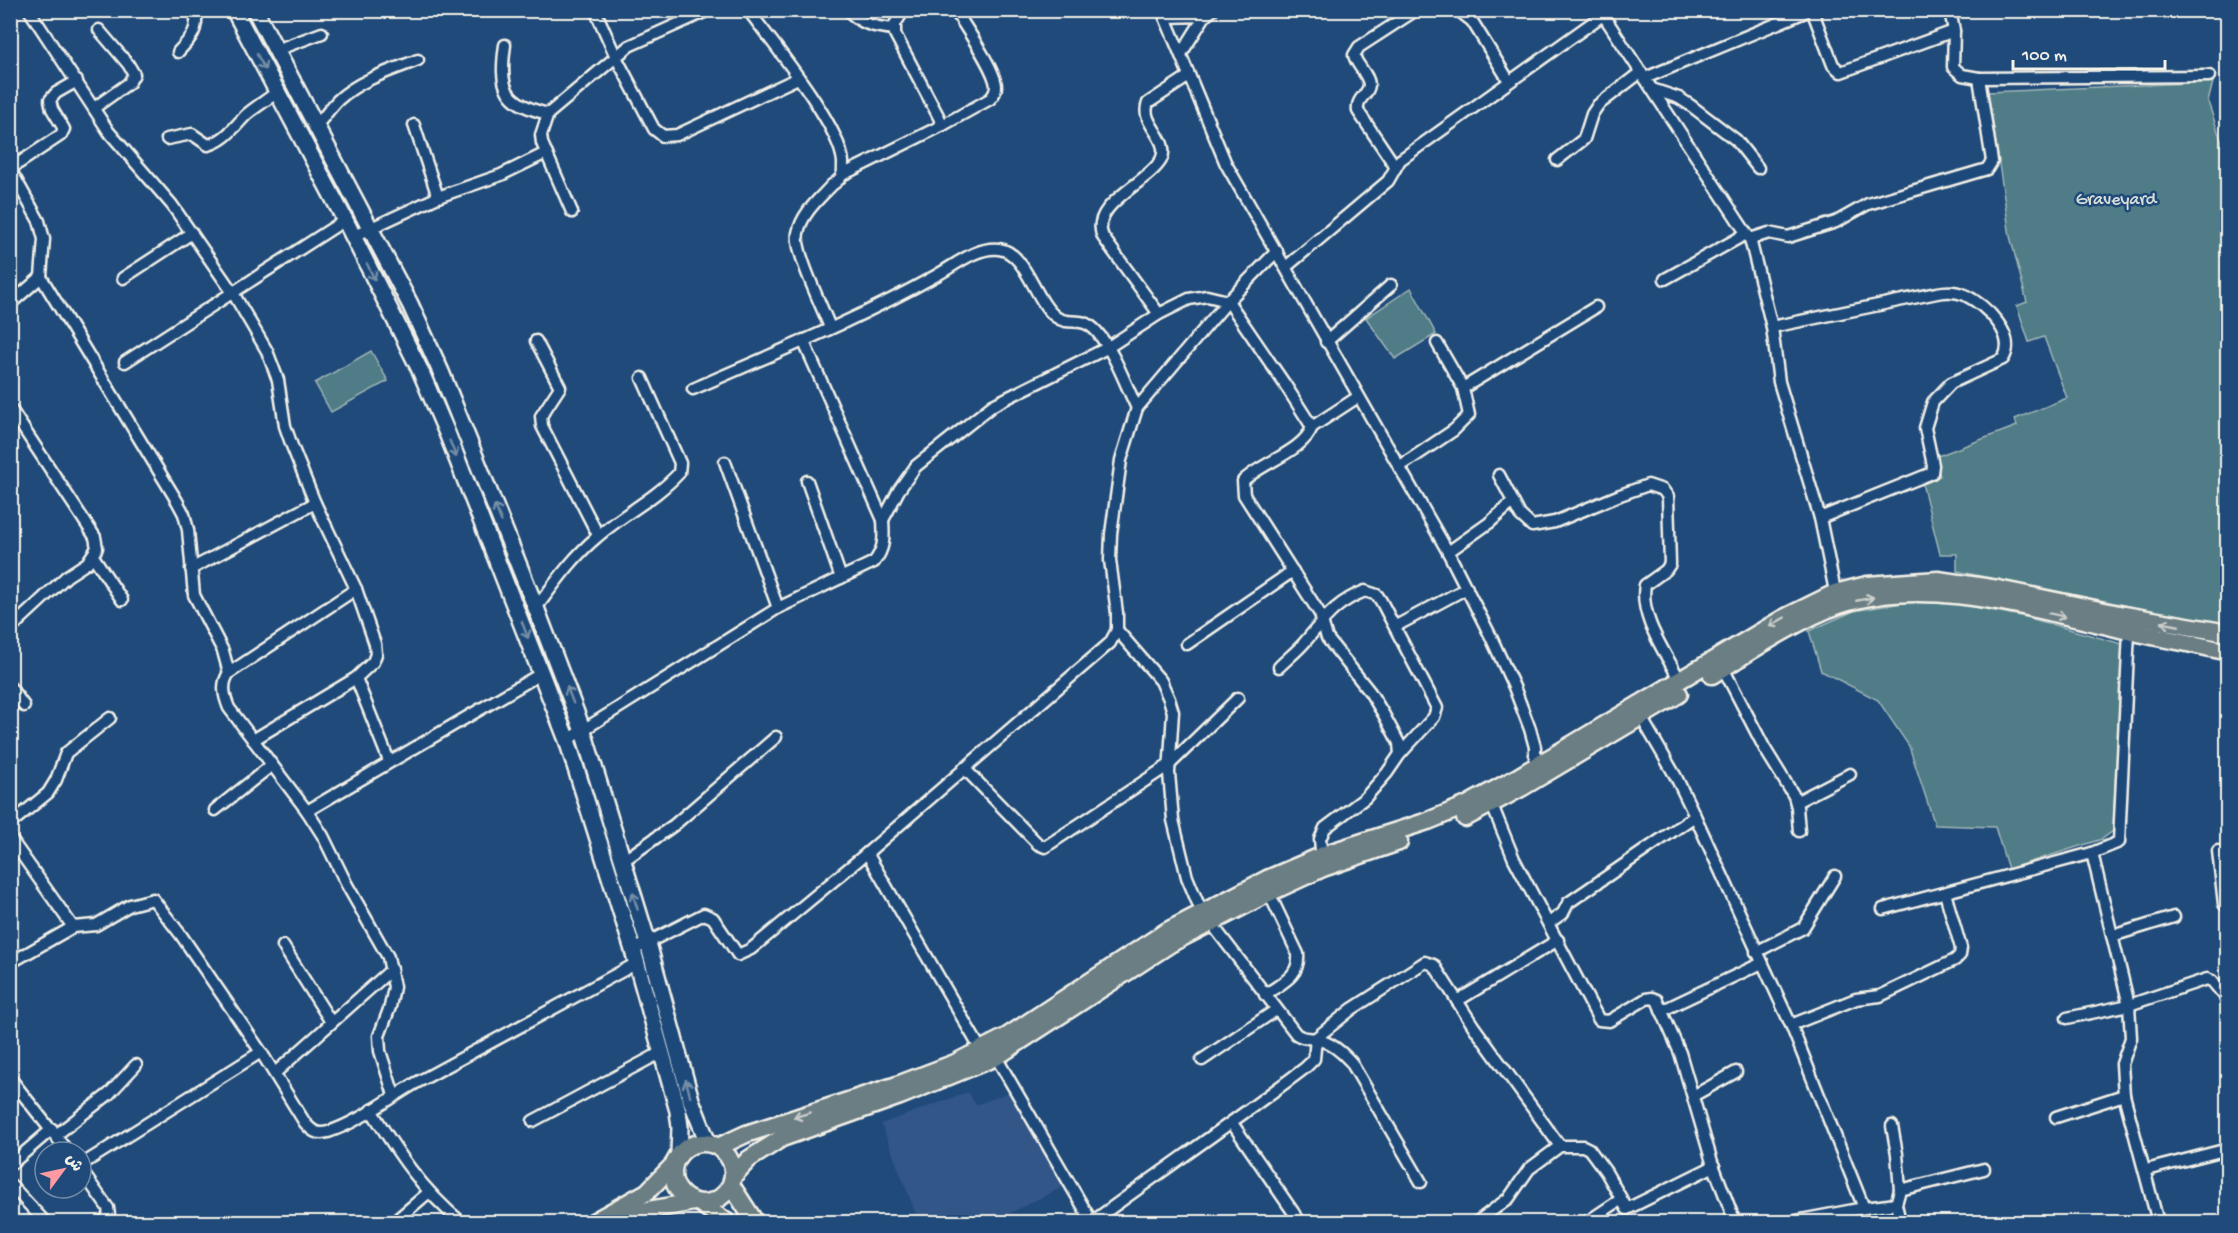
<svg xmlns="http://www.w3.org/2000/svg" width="2238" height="1233" font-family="'Gochi Hand','Playpen Sans Arabic',sans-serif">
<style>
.built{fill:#325787}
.green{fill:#4f7c86;stroke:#a2b6b7;stroke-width:1.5}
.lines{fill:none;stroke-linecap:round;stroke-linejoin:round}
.street-casing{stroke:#f4f1e8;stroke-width:15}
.secondary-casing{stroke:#f4f1e8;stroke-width:20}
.primary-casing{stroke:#f4f1e8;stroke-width:21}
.street{stroke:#1f4a7a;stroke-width:10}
.secondary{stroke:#1f4a7a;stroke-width:15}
.primary{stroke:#6b7e84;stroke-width:16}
.oneway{stroke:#748da6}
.oneway2{stroke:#cbceca}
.labels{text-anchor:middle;stroke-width:5;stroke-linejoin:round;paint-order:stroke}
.park-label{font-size:18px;fill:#dbdfd9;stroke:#1f4a7a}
</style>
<rect width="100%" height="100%" fill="#1f4a7a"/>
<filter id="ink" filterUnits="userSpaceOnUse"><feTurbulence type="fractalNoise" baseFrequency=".0167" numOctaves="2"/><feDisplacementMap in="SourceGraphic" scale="12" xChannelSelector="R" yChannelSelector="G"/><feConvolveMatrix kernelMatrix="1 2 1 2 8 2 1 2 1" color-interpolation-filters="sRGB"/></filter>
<g filter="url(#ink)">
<path class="built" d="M968,1092L976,1105L1010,1092L1063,1187L992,1222H919L881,1124Z"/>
<g class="green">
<path d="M2213,82L2208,102L2228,161L2227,624L2192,622L1957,571V554H1940L1922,483L1940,476L1935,457L2017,426L2015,419L2067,398L2044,337L2029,342L2017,306L2027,302L2010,236L1988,92Z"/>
<path d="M1411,288L1436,334L1395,359L1366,318Z"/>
<path d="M371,351L388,381L331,412L315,383Z"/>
<path d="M1908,602L1960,604L2026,617L2122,644L2113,831L2102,839L2008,869L1995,827L1935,825L1909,746L1878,700L1821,671L1809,631L1854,611Z"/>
</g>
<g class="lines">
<defs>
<g id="street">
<path d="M29,10L109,132L172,205L233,293L267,351L278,380L285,426L292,446L315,503L356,589L375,644L376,654L373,662L356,678L253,740"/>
<path d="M595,10L616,57L654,129L663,136L677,135L798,78"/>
<path d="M748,10C772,42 840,125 843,162C843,165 843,173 842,175C840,179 835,183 832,185C819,199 802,213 798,233C794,251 823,308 830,328"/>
<path d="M848,10C861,25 875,27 894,29"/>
<path d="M904,10L895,24V34L943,125"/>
<path d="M1162,10L1226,164L1448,552L1490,635L1514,687L1530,729L1535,747V771"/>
<path d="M1458,10L1472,21L1509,81"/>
<path d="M1600,10L1750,239L1772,327L1779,382L1820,518L1836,596"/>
<path d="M1812,10L1833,65L1841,72L1954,31"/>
<path d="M1950,10L1954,31L1953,67L1962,75L1979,78L2209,76"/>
<path d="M1165,17L1205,16"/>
<path d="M505,45C499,88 504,103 548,114"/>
<path d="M276,50L322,33"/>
<path d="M178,52C192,37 198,31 196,10"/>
<path d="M1181,54L1205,16L1213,10"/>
<path d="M1645,78L1810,10"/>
<path d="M1652,89L1679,98L1690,105L1736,140L1758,168"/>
<path d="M94,108L129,83L134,74L128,64L99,30"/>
<path d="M317,125C324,117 331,107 338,100C359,80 392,70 418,60"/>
<path d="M414,125L438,197"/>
<path d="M167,139L192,134L208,145C226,140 234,127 246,115C255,107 267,100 277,92"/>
<path d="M1557,160L1584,139L1592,114L1598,105L1641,72"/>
<path d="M1395,166L1358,111C1356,97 1368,96 1369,85C1369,75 1356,65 1354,55L1359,47L1416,10"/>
<path d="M10,169L61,135L64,129L52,109L50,100L56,93L77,81"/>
<path d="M10,169L39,221L44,239L41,277"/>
<path d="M842,175L943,125L990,99C994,95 996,92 996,86C995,69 965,27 955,10"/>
<path d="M572,212L542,143L541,135L548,114L629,46L709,10"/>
<path d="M354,236L438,197L501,175L546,153"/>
<path d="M1750,239L1769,233L1788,237L1836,222L1868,204L1987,169L1992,161L1979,78"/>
<path d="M1286,267L1388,181L1400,160L1603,15"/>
<path d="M123,278L192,233"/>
<path d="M1665,279L1746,234"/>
<path d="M10,304L41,277L177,501L184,514L188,530L194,595L223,651L229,673"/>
<path d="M1159,314L1103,237C1088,205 1147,184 1161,160C1172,139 1139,124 1148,103L1189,76"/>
<path d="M1772,327L1937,293C1946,291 1956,291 1965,295C1986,305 2018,336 2003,359L1951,383L1933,402L1925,428L1933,465L1932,473L1820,518"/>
<path d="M536,341L560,387L541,416L542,426L598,535"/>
<path d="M1326,342L1391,285"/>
<path d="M125,362L345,220"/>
<path d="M1463,388L1596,307"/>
<path d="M693,389C775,353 859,319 937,275C954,266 977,246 999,249C1026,252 1035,302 1056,317C1070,327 1081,314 1097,332C1115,353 1125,384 1137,408"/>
<path d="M10,408L95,537L97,548L87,563L67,576L10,629"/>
<path d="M1312,427C1304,451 1261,463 1243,481L1244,495L1320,614L1327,638L1370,692L1384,715L1399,743L1400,754L1387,773L1365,798L1325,828L1320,839L1322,861"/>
<path d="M1399,467L1454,430L1469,415L1463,388L1437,343"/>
<path d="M1499,475L1520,515L1532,526L1555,522L1620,495L1648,485L1663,490L1668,497L1670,564L1666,570L1645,585C1639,618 1666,653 1680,681"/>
<path d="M807,481L841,578"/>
<path d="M883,520L899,490L916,466L993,405L1107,348L1159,314L1189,299L1207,296L1228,301L1284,383L1312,427L1358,397"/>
<path d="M1448,552L1489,523L1513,502"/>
<path d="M93,556L122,600"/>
<path d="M191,569L315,503"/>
<path d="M356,589L229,673C221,684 224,696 229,708L307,811L323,836L347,885L388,957L394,987L390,1007L379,1036L380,1051L394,1095"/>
<path d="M536,608C555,583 573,557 597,537C623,514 655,499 679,473L680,463L642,378"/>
<path d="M778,608L874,562C885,548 884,537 883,520L803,340"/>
<path d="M1396,626L1467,588"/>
<path d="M1117,630L1161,681L1169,699L1173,712L1169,773L1173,820L1187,877L1202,913"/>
<path d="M1187,644L1293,571"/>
<path d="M1279,667C1287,659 1296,652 1304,643C1324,620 1334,603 1365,591L1377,595L1381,601L1437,708L1434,717L1400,754"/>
<path d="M1723,668L1765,749L1794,796L1797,807L1799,831"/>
<path d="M356,678L389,761"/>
<path d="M10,687L24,706"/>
<path d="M1641,717L1676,777L1695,816L1791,1025L1864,1208"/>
<path d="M567,740L778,608L725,462"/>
<path d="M964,768L1038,844L1045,847L1169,765L1238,698"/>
<path d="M1796,802L1850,774"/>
<path d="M1492,805L1514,859L1599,1020L1609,1021L1646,999L1652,998L1657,1000L1680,1053L1712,1162L1735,1222"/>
<path d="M215,810L272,765"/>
<path d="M307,811L542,673"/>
<path d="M10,824L48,793L56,780L66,753L110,718"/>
<path d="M10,838L73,927"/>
<path d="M2218,851L2224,904L2228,907"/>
<path d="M867,853L981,1050"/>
<path d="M2092,853L2129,1005L2131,1038L2122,1064L2124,1095L2158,1222"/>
<path d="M623,861L674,825L776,737"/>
<path d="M1883,909L2092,853L2119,842L2129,631"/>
<path d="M1211,923L1296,1034C1304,1040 1310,1037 1319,1040C1332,1043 1342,1052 1351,1062L1421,1182"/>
<path d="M1549,923L1563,913L1568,903L1695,816"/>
<path d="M2112,936L2174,917"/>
<path d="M283,946L331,1022"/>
<path d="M633,950L704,914L713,918L738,955L751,949L867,853L1110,643L1117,630V613L1110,560L1111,534L1121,460L1137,408L1228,301L1277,251"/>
<path d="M1756,952L1803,928L1835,876"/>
<path d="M10,963L73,927L96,925L130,905L153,899L181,935L261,1052L305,1123C312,1131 317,1135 328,1132C359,1122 388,1099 416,1083C489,1043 563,1003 637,963"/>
<path d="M1265,995C1281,983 1300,977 1298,954L1269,893"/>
<path d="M1457,1001L1558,940"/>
<path d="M1661,1011L1762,963"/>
<path d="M2067,1018L2129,1005L2207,979L2212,981L2228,1000"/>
<path d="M1791,1025L1856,999L1880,996L1955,960L1960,955L1961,948L1945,893"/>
<path d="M996,1057L1092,1222"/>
<path d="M1202,1060L1276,1010"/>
<path d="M275,1073L392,969"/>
<path d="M10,1078L68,1152"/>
<path d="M1693,1096L1736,1072"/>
<path d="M371,1110C398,1153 421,1189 461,1222"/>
<path d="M2056,1117L2124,1095"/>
<path d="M533,1121L662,1052"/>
<path d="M1232,1123L1300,1222"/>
<path d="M1892,1126L1897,1154L1900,1190"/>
<path d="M56,1135L109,1094L136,1065"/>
<path d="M10,1165L52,1129"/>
<path d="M81,1165L261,1052"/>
<path d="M81,1170L108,1208L109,1215L103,1222"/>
<path d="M2146,1170L2228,1149"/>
<path d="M10,1184L45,1222"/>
<path d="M394,1222L428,1193"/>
<path d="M1092,1222C1163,1170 1235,1121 1305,1068L1314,1059L1316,1038L1352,1009L1425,962L1434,965L1474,1027L1560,1146"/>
<path d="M1477,1222L1509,1198L1529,1169L1560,1146H1583L1589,1149L1606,1172L1627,1209L1714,1166"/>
<path d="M1587,1222L1620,1200"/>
<path d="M1790,1222L1864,1208L1896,1204"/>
<path d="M1900,1222L1896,1204L1900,1190L1984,1169"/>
</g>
<g id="secondary">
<path d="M234,10L345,220L420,370L447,433L567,740L633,950L678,1111L680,1127L679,1154"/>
<path d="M255,10L410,304L441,372L536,608L583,731L648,943L691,1100L708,1143"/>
</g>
<g id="primary">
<path d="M1712,675C1749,652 1799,619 1839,605C1927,575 2029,608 2116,628C2153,637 2191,643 2228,652"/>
<path d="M1465,818L1521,788L1679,694"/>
<circle cx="703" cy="1173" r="30"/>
<path d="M718,1147L746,1134L897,1085L955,1063L1006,1037L1167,931L1267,879L1328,853L1428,821L1467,805L1516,778L1782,619L1835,593L1867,585L1938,580L1998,589L2124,615L2228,633"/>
<path d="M734,1175L749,1159L782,1138L900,1096L996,1057L1170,944L1269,893L1323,868L1399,842"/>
<path d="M731,1185L755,1222"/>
<path d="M701,1204L727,1222"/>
<path d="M593,1222L647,1192L674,1164"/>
<path d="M619,1222L643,1211L694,1202"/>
</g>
</defs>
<use href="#street" class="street-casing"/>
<use href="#secondary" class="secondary-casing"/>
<use href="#primary" class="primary-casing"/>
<use href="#street" class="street"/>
<use href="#secondary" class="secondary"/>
<use href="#primary" class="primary"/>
</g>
<defs><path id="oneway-shaft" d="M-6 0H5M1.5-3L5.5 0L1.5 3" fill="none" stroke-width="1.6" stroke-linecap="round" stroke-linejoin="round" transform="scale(1.5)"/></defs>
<g class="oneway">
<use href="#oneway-shaft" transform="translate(261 62) rotate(62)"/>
<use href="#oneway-shaft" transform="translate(371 272) rotate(64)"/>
<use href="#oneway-shaft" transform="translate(453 449) rotate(68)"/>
<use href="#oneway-shaft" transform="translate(498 513) rotate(-112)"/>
<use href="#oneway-shaft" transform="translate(525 630) rotate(69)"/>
<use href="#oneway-shaft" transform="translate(570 695) rotate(-111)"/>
<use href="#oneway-shaft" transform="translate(635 901) rotate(-107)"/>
<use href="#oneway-shaft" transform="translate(688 1088) rotate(-105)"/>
</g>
<g class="oneway2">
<use href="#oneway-shaft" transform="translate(1865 599) rotate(-11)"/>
<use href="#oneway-shaft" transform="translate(2057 615) rotate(12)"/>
<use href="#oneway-shaft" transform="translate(1777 622) rotate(150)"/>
<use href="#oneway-shaft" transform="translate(2170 624) rotate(-169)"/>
<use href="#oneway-shaft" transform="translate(802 1115) rotate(163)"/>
</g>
</g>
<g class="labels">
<g class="park-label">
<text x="2116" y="204">Graveyard</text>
</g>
</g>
<rect width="2238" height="1233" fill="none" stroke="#1f4a7a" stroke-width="36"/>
<rect x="18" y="18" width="2202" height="1197" fill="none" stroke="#f4f1e8" stroke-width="2" filter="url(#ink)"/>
<g transform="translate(63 1170) rotate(57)"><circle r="28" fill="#1f4a7a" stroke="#748da6" stroke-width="1.5"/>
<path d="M0-4.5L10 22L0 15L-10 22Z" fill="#ff9aa2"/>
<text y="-9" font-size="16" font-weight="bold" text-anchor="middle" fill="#f4f1e8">ش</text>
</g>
<path d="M2013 60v9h152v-9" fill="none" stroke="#f4f1e8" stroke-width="3"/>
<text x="2022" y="60" font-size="18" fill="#f4f1e8" stroke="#1f4a7a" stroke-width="4.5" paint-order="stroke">100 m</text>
</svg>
